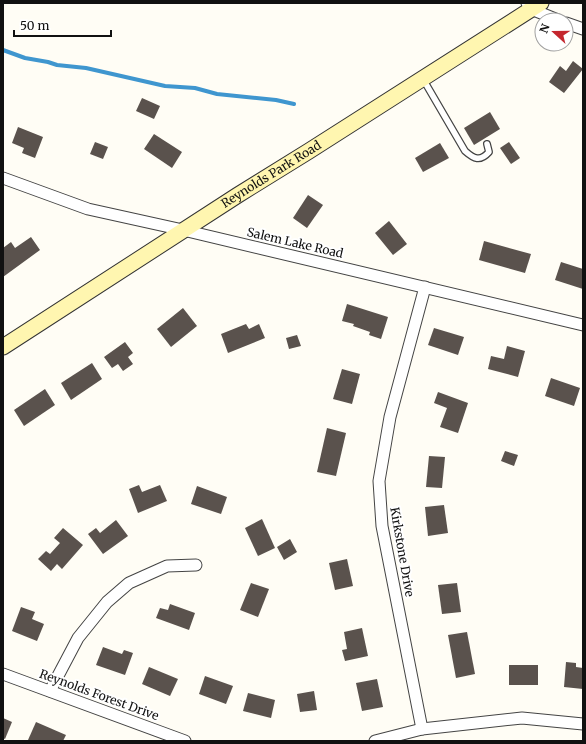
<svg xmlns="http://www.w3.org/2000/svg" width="586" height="744" font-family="Merriweather,serif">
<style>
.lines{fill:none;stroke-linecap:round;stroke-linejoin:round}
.stream{stroke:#3f96cf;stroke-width:4}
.building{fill:#5a524d}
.lane-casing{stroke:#444;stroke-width:8}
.street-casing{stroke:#444;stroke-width:13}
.secondary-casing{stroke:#333;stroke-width:17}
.lane{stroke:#fff;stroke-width:5.5}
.street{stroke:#fff;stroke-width:11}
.secondary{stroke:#fff6b0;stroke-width:15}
.labels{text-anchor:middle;stroke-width:4;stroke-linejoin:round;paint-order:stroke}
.street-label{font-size:12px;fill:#111;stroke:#fff}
</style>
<rect width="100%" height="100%" fill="#fffdf5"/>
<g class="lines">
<path class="stream" d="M3,50L25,58L48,62L57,65L86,68L165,86L195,88L217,94L276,100L294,104"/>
</g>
<g class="building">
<path d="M573,61L583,69L564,93L549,82L560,66L566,71Z"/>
<path d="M142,98L160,106L154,119L136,111Z"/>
<path d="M490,112L500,129L474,145L464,128Z"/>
<path d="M18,127L43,137L35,158L22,153L24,148L12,143Z"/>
<path d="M154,134L182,152L172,168L144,149Z"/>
<path d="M95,142L108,147L103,159L90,154Z"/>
<path d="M509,142L520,158L511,164L500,148Z"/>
<path d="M440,143L449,158L423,172L415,158Z"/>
<path d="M308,195L323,205L307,228L293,218Z"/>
<path d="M389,221L407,244L393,255L375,233Z"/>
<path d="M31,237L40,250L3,277V248L11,242L15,248Z"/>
<path d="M484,241L531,254L525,273L479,260Z"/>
<path d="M561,262L583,269V289L555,280Z"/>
<path d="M347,304L388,317L381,339L369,335L370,332L353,326L354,324L342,321Z"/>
<path d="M183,308L197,326L171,347L157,329Z"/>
<path d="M246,324L249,329L259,324L265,338L228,353L221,334Z"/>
<path d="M434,328L464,337L458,355L428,345Z"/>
<path d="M297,335L301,346L289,349L286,338Z"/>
<path d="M125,342L133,353L128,357L133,364L123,371L118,364L112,368L104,357Z"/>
<path d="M507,346L525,351L518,377L488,369L491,356L504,359Z"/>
<path d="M92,363L102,379L71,400L61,383Z"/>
<path d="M342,369L360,374L352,404L333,399Z"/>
<path d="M551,378L580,388L574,406L545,396Z"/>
<path d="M45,389L55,405L24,426L14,410Z"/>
<path d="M438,392L468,403L458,433L440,427L447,408L434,403Z"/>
<path d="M327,428L346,433L336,476L317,472Z"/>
<path d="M505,451L518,455L514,466L501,461Z"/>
<path d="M429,456L445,457L442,488L426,487Z"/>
<path d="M139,485L142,492L160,485L167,501L138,513L129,489Z"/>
<path d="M197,486L227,497L221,514L191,504Z"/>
<path d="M444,505L448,533L428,536L425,507Z"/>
<path d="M262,519L275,548L258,556L245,528Z"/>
<path d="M116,520L128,536L103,554L88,534L96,528L100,533Z"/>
<path d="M63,528L83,545L62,569L57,564L51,571L38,559L46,551L50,554L60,543L54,538Z"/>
<path d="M290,539L297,552L284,560L277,547Z"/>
<path d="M347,559L353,586L335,590L329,563Z"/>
<path d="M251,583L269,589L258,617L240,610Z"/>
<path d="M457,583L461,612L442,614L438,585Z"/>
<path d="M170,604L195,613L189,630L156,618L160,608L168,610Z"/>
<path d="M21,607L35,612L32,619L44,624L37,641L12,631Z"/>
<path d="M362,628L368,656L345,661L342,650L347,649L344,632Z"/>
<path d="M467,632L475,674L456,678L448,635Z"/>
<path d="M103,647L122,654L124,650L133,653L125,675L96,665Z"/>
<path d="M566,662L576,663V667L583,668V689L564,687Z"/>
<rect x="509" y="665" width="29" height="20"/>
<path d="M149,667L178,679L170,696L142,684Z"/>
<path d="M205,676L233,686L226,704L199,694Z"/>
<path d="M377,679L383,707L362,711L356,683Z"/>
<path d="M314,691L317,710L300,712L297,694Z"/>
<path d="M248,693L275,700L271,718L243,711Z"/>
<path d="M3,718L12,722L5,739L3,738Z"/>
<path d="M36,722L66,735L63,741L28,740Z"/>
</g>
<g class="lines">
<defs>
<path id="lane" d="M423,79L465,151C474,159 480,162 489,152L487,144"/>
<g id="street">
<path d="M527,3L531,9L558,20"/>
<path d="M566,23L583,29"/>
<path d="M3,178L88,209L183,230L583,325"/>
<path d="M3,674L185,741"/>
<path d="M50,691L78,638L107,602L129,583L167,566L196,565"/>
<path d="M422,729L382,526L379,481L390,417L425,287"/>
<path d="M375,741L422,729L522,718L583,724"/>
</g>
<g id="secondary">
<path id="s1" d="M3,347L238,195L309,151L541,3"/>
</g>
</defs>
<use href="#lane" class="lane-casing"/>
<use href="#street" class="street-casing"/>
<use href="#secondary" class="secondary-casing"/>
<use href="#lane" class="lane"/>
<use href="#street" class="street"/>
<use href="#secondary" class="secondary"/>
</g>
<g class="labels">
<g class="street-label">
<text dy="4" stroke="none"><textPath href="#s1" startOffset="319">Reynolds Park Road</textPath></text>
<text transform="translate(295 243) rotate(13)" y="4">Salem Lake Road</text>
<text transform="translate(402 552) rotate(80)" y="4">Kirkstone Drive</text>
<text transform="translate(99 695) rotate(20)" y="4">Reynolds Forest Drive</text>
</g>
</g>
<rect width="586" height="744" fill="none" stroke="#111111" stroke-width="8"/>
<g transform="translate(554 32) rotate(291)"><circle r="19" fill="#ffffff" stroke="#a0a0a0"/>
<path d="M0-3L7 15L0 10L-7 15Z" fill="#c4262e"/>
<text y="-6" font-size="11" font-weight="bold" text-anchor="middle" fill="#111111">N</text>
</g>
<path d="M14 30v6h97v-6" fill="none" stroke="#111111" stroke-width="2"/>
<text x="20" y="30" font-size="12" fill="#111111" stroke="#ffffff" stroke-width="3" paint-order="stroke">50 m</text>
</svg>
